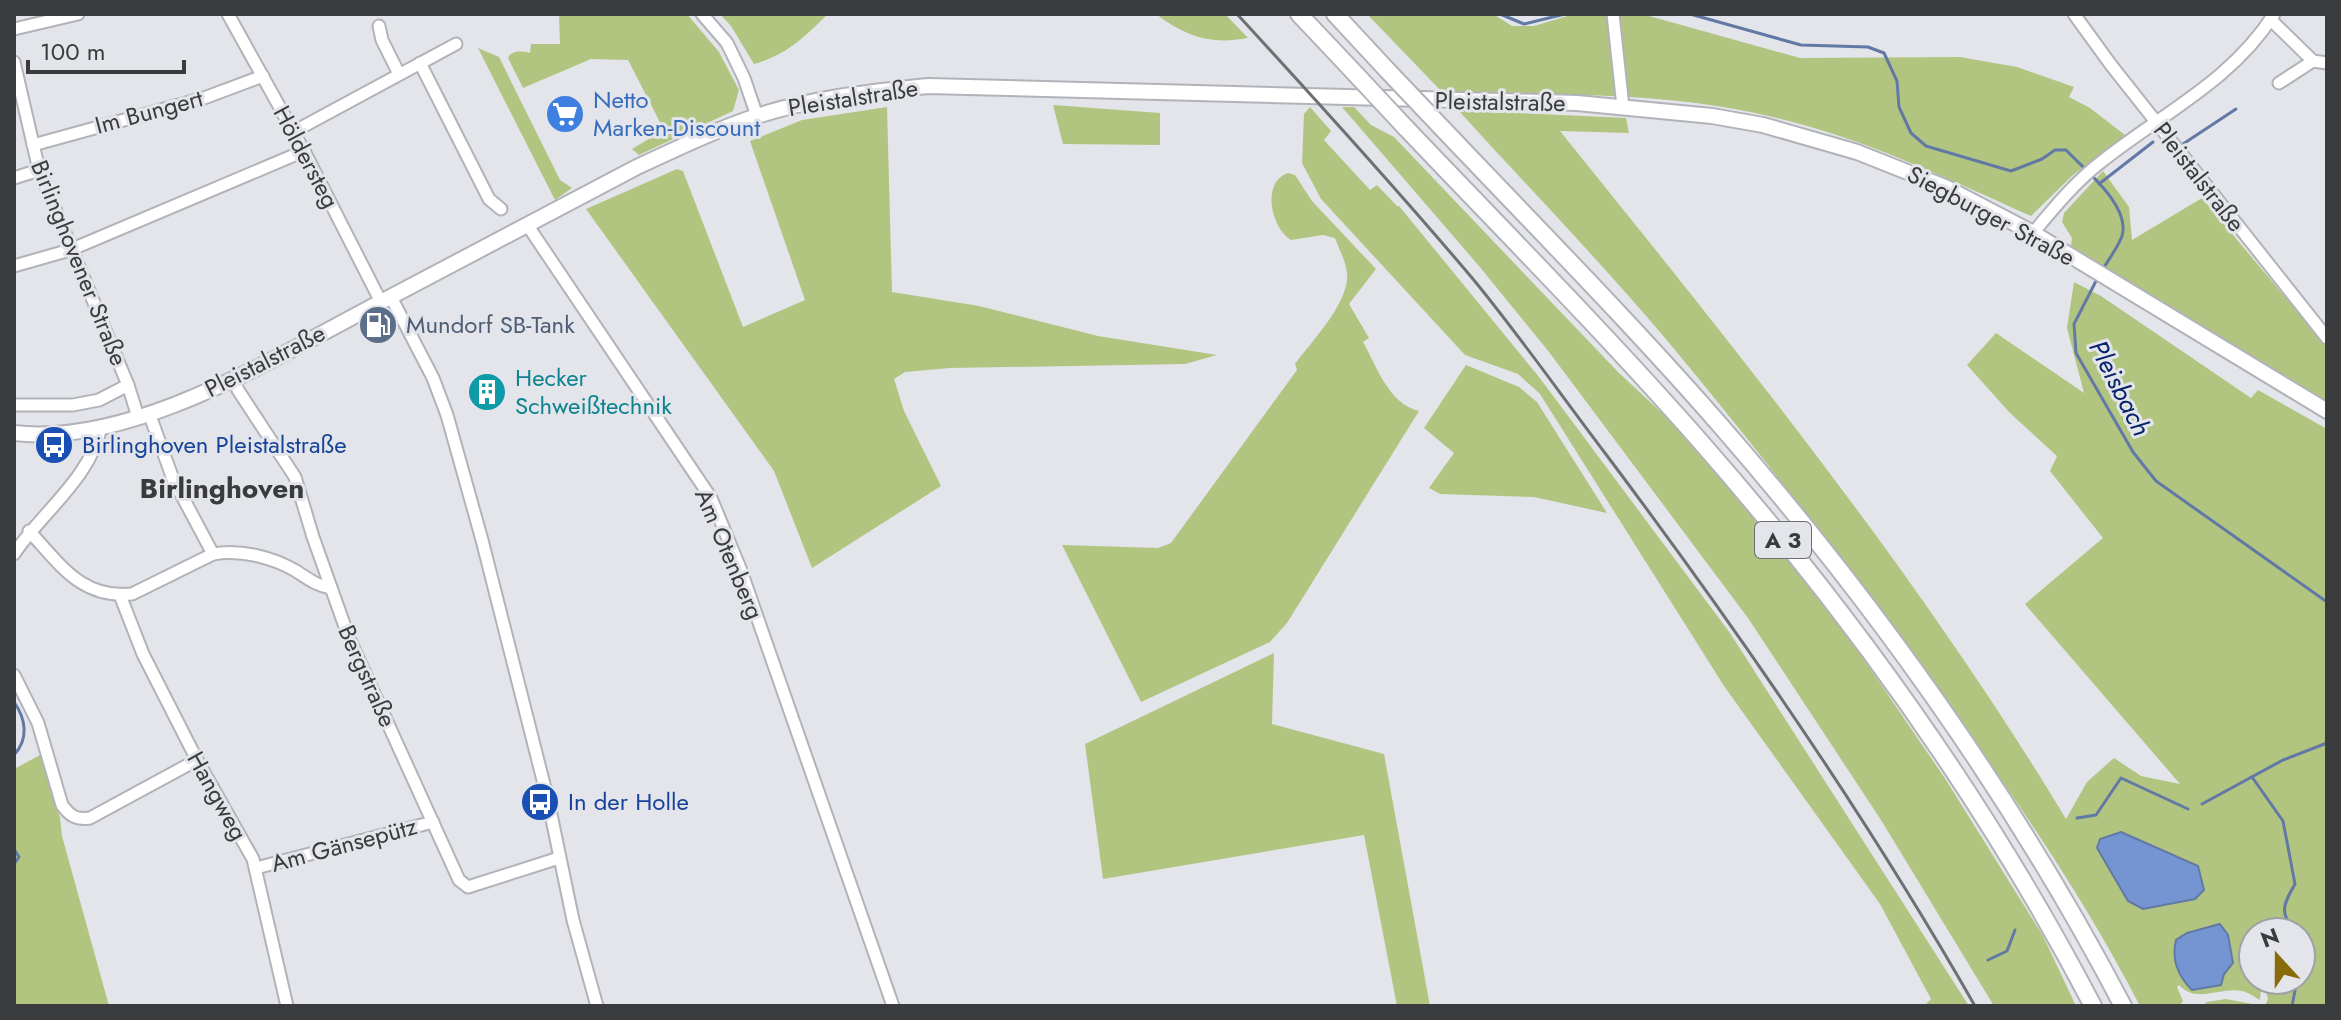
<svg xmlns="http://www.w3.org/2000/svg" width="2341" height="1020" font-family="Jost,sans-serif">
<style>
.green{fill:#b1c581}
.water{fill:#7594d2;stroke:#6379a5;stroke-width:2}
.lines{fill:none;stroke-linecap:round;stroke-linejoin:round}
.stream{stroke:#6379a5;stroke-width:3}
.minor-casing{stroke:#b1b3b9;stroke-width:15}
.major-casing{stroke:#b1b3b9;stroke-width:18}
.highway-casing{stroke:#b1b3b9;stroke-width:20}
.minor{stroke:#fff;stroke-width:11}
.major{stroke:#fff;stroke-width:14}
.highway{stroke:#fff;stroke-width:16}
.rail{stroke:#6f7073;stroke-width:3}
.highway-bridge-casing{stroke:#b1b3b9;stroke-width:20;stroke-linecap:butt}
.highway-bridge{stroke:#fff;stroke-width:16}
.labels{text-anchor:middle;stroke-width:6;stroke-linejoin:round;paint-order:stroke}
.shield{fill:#e3e5eb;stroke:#6d6e71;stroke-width:2}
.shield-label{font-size:22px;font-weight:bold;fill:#3a3b3d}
.street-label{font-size:24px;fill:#3a3b3d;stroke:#e3e5eb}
.shop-label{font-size:24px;fill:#366cbe;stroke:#e3e5eb;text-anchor:start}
.service-label{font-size:24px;fill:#4e5e75;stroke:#e3e5eb;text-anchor:start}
.culture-label{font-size:24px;fill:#0d838f;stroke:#e3e5eb;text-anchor:start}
.transit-label{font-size:24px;fill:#164399;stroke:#e3e5eb;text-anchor:start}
.water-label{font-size:26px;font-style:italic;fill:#062269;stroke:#e3e5eb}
.quarter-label{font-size:28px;font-weight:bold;fill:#3a3b3d;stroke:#e3e5eb}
</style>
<rect width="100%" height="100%" fill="#e3e5eb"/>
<g class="green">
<path d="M559,14H687L719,52L739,90L733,111L639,155L632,149L664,130L628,60L591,59L523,88L508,58C511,50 523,51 530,53L531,44H560Z"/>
<path d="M720,14H828C803,38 788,54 754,64L731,26Z"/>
<path d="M1156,14H1225L1248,38C1211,45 1186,37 1156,14Z"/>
<path d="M1367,14H1493L1512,26H1534L1574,14H1642L1800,58L1960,57L2017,67L2074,87L2069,97L2090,108L2125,135L2073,175L2031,216C1944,177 1858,135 1764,115C1659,91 1549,95 1442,92Z"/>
<path d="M478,48L499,57L560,180L572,188L555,200Z"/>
<path d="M1053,105L1160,113V145L1063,144Z"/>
<path d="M887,107L892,292L979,306L1098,336L1217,355L1185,364L950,368L905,372L894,379L904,411L941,486L812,568L774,471L586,209L677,169L683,171L743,327L805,300L750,141L802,120Z"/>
<path d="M1310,107L1331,131L1324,140L1370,190L1377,185L1397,206H1399L1539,377L1730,633L1969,1006H1924L1931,999L1880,904L1724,686L1540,394L1518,374L1465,355L1321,199L1302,163L1304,114Z"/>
<path d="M1342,107H1354L1371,125L1394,137L1618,372L1678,428L1818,592L1946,780L2043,936L2076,1006H1994L1881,820L1748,618L1549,352L1479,266Z"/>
<path d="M1458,110L1626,118L1629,133L1560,131C1738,352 1919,575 2066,819L2087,782L2114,758L2141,776L2180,784L2025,604L2103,538L2050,471L2057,456L2010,413L1967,365L1996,333L2084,393L2067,328L2074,282L2101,296L2251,398L2258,390L2327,429V1006H2265L2268,999L2263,980H2301V932H2263L2259,919L2262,932H2253V980H2262L2260,1000C2254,997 2248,992 2242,991C2219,987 2197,1004 2179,985L2177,987L2183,1001L2179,1006H2140C2084,897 2014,796 1942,696C1854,574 1762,454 1665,338C1599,260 1527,186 1458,110Z"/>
<path d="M2103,171L2129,207L2132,240L2202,198L2327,347V404L2071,246L2072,238L2062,222L2064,213Z"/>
<path d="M1288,173L1295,175L1312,201L1376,269L1349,304L1369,338L1363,342C1377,367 1389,404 1419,411L1287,623L1270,642L1141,702L1062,545L1158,548L1171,543L1297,370L1295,364C1312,341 1350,302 1347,273C1346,262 1339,249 1335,238L1323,235L1291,240C1271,228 1261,182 1288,173Z"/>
<path d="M1466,365L1519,387L1537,402L1607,513L1534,497L1440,494L1429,488L1454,453L1424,428Z"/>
<path d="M1274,653L1272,724L1384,754L1430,1006H1397L1364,835L1103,879L1085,744Z"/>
<path d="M42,754L60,818L62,836L109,1006H14V769Z"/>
<path d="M2226,999L2263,1006H2202L2207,1002Z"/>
</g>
<g class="water">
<path d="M2121,832L2198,866L2204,890L2195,899L2143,909L2128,901L2097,848L2100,839Z"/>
<path d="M2220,924L2228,935L2233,963L2224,974L2221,985L2192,990C2178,976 2171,960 2176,940L2187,933Z"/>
</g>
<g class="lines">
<g class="stream">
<path d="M1199,14H1211"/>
<path d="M1500,14L1524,24L1565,14"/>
<path d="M1690,14L1801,45L1868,47L1884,53L1897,81L1899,107L1911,133L1926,146L2011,171L2042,159L2055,150H2066C2085,170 2131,206 2122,236C2118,247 2109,259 2103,269"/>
<path d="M2183,144L2236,109"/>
<path d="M2099,184L2153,142"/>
<path d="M2097,279L2074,324L2076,353L2133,452L2156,481L2327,602"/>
<path d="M14,702C26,719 29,739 14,755"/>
<path d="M2252,777L2283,821L2295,884C2283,905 2279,912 2295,932"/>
<path d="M2202,804L2283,760L2327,743"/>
<path d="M2077,818L2096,815L2121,778L2188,809"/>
<path d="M14,849L19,857L14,864"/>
<path d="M2301,940V941"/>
<path d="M1988,960L2007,951L2015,930"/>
<path d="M2292,1006L2297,980"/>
</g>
<defs>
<g id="minor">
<path d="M228,14L304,151L381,302"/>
<path d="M702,14L727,43L744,78L757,116"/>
<path d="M1613,14L1623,107"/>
<path d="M2074,14L2111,65L2327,338"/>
<path d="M2271,20L2313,61L2327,63"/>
<path d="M379,26L382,40L399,74"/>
<path d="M14,29L78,14"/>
<path d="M14,62L39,170L128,385L138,417"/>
<path d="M420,63L489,199L501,209"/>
<path d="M2279,83L2313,61"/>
<path d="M293,132L456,44"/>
<path d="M33,145L204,98L263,76"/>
<path d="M14,178L39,170"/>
<path d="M528,226L711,498L740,568L893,1006"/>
<path d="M2033,233C2054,208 2075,182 2101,162C2161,114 2232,81 2274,14"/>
<path d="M14,266L70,250L304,151"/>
<path d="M391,297L433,378L447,415L482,540L548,800L573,920L597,1006"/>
<path d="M233,378L238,390L295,477L313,537L349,638L459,880L468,887L559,858"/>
<path d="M14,405H73L99,400L128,385"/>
<path d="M149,413L173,479L213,554C240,549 272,557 296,571C307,578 317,586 331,588"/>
<path d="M29,531C60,564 81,599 132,594L213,554"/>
<path d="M14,554C41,513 92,477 101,426"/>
<path d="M120,595L143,654L197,760L253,859L287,1006"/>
<path d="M14,675L38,723L62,805C70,816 76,820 90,818L197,760"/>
<path d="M256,868L433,822"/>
</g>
<path id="major" d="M14,433C133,447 277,356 379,303C465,258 551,212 637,167C676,149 715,130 757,116C812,98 871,92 928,86L1577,103L1712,116L1763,125L1857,152L1945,187L2033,233L2327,411"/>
<g id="highway">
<path d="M1299,14L1350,68"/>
<path d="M1335,14L1387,70"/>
<path d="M1405,127C1504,231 1605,333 1699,440C1850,612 1987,803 2093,1006"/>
<path d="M1443,129C1536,227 1631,323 1720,425C1874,602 2014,798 2123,1006"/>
</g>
</defs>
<use href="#minor" class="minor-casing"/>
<use href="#major" class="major-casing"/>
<use href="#highway" class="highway-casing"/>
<use href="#minor" class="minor"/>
<use href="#major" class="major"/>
<use href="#highway" class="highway"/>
<path class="rail" d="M1237,14C1317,101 1397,189 1473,279C1519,335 1561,395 1605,453C1738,630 1865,813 1975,1006"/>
<defs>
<g id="highway-bridge">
<path d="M1350,68L1405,127"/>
<path d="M1387,70L1443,129"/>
</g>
</defs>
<use href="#highway-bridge" class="highway-bridge-casing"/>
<use href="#highway-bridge" class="highway-bridge"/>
</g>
<defs>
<symbol id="supermarket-disc" viewBox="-11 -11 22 22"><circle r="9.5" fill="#3f7fe0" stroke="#e3e5eb"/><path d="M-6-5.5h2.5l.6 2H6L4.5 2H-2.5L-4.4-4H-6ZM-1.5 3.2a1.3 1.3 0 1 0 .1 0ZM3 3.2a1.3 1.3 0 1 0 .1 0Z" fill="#fff"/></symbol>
<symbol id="fuel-disc" viewBox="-11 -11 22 22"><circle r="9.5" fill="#5c6f8a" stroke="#e3e5eb"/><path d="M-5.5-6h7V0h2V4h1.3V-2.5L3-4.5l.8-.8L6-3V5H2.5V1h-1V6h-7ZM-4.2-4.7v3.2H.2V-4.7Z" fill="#fff"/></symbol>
<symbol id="building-disc" viewBox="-11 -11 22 22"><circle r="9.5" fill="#0f9aa8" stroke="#e3e5eb"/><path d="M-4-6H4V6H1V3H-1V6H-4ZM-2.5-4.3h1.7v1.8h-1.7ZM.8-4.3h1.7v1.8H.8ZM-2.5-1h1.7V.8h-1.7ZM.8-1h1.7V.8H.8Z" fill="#fff"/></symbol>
<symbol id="bus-disc" viewBox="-11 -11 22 22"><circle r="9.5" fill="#1a4fb4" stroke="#e3e5eb"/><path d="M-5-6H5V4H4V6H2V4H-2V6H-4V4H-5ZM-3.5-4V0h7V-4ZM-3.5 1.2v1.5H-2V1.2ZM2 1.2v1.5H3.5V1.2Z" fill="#fff"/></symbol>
</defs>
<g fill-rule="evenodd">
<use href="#supermarket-disc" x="543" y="92" width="44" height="44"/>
<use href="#fuel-disc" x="356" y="303" width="44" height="44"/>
<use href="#building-disc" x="465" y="370" width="44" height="44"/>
<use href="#bus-disc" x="32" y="423" width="44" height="44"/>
<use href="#bus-disc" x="518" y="780" width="44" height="44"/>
</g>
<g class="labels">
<rect class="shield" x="1755" y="522" width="56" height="36" rx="6"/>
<g class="shield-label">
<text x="1783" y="548">A 3</text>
</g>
<g class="street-label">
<text transform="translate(853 98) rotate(-9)" y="8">Pleistalstraße</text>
<text transform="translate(1500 102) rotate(1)" y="8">Pleistalstraße</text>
<text transform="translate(149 112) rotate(-15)" y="8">Im Bungert</text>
<text transform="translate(306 157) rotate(62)" y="8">Höldersteg</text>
<text transform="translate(2199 177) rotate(52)" y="8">Pleistalstraße</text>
<text transform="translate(1991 216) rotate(28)" y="8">Siegburger Straße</text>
<text transform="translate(79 263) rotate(68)" y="8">Birlinghovener Straße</text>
<text transform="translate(265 361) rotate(-27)" y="8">Pleistalstraße</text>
<text transform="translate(729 554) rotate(67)" y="8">Am Otenberg</text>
<text transform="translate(367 676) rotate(66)" y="8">Bergstraße</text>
<text transform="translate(217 796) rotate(61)" y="8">Hangweg</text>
<text transform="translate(344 845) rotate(-15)" y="8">Am Gänsepütz</text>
</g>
<g class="shop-label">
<text x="593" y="108">Netto<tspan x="593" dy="28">Marken-Discount</tspan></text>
</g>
<g class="service-label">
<text x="406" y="333">Mundorf SB-Tank</text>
</g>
<g class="culture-label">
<text x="515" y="386">Hecker<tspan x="515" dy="28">Schweißtechnik</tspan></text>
</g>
<g class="transit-label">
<text x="82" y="453">Birlinghoven Pleistalstraße</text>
<text x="568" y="810">In der Holle</text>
</g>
<g class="water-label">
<text transform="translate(2120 388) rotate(63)" y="9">Pleisbach</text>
</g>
<g class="quarter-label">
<text x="222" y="498">Birlinghoven</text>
</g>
</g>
<rect width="2341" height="1020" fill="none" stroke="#3a3b3d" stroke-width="32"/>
<g transform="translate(2277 956) rotate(339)"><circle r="38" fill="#e3e5eb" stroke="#9fa1a5" stroke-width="2"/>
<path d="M0-6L14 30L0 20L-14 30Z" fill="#876c09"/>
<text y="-12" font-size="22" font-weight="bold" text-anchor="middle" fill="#3a3b3d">N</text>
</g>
<path d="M28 60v12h156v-12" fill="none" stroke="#3a3b3d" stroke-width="4"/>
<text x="40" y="60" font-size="24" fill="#3a3b3d" stroke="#e3e5eb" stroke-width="6" paint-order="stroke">100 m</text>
</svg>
